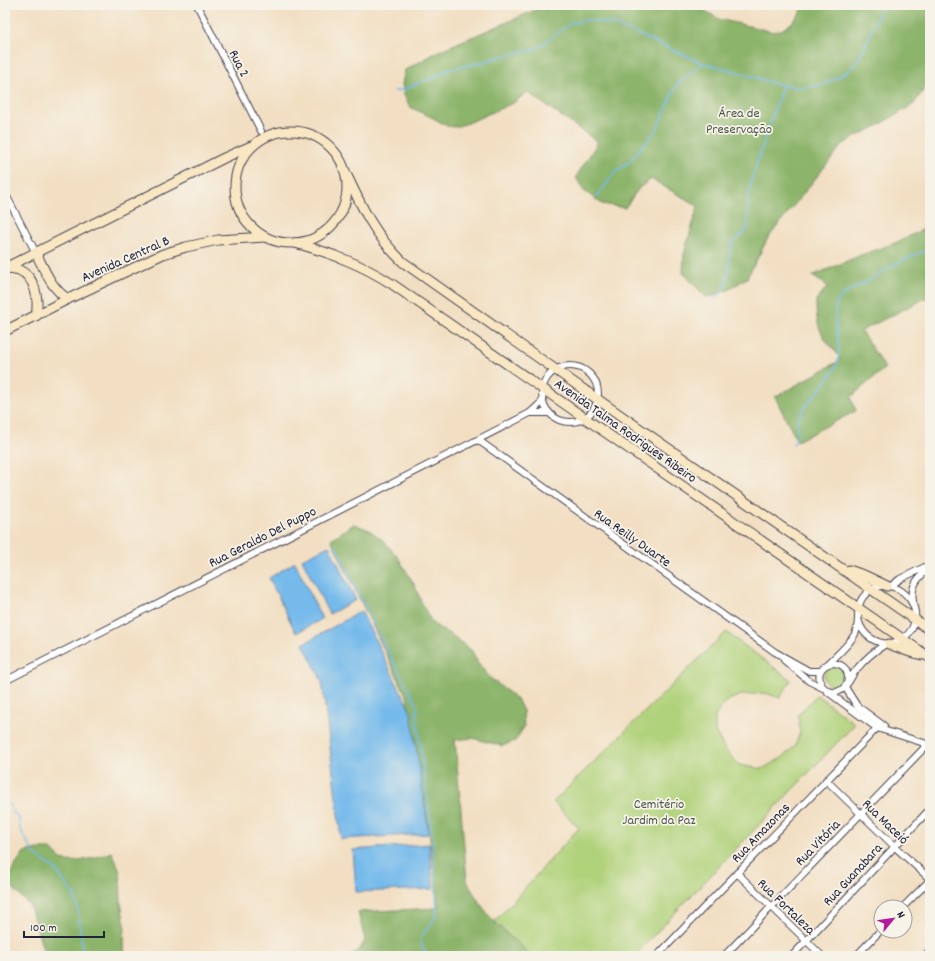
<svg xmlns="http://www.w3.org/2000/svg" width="935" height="961" font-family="Dekko,sans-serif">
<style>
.green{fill:#b0d27a;stroke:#697a5a}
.forest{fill:#8cb46a;stroke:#576b52}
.water{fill:#74baeb;stroke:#4b6e93}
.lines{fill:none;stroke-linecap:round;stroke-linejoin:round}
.stream{stroke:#74baeb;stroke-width:1.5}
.street-casing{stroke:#413e4f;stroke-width:8}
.secondary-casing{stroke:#413e4f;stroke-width:11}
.street{stroke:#fff;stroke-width:6}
.secondary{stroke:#f9e7c3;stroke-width:9}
.labels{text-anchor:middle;stroke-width:3.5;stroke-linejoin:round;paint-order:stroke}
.street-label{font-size:14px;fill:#22223b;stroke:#f7f3e8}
.park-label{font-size:14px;fill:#4d574e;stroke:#f7f3e8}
</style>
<rect width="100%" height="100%" fill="#f7f3e8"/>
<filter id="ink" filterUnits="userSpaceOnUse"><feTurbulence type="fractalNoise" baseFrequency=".025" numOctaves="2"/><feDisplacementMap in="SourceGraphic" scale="8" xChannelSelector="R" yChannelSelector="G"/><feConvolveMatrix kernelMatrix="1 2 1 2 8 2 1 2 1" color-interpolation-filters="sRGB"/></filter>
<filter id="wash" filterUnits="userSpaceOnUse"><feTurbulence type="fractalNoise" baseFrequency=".012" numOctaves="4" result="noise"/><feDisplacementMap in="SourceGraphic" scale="16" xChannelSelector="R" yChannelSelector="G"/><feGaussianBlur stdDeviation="0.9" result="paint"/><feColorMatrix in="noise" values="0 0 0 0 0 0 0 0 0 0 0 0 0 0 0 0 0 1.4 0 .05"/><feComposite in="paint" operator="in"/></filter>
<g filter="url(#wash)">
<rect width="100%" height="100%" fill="#f2dfc3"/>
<g class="green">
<path d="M726,632L791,680L780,698L765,693L742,695L726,701L715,716V731L725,750L739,765L762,769L782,758L795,746L800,733L798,715L817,695L855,724L634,956H529L495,921L579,828L553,802Z"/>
<circle cx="835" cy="676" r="11"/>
</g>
<g class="forest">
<path d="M543,5H695L719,19L774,32C789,29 797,18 805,5H930V80L914,104L876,127L853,138L842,145L768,238L747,278L728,290L713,296L706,297L683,273L684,254L698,206L651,179L639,188L625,208L602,204L583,190L576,177L598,142L527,92L515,102L468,123L455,127L447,126L433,118L410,107L404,95L402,84L405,70L441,50L531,12Z"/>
<path d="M930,226V296L861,331L885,368L851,397L856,411L797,441L775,397L839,361L840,360C836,350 833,349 827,342C817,327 816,318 816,300L828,286L812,276L861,255L898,242Z"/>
<path d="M354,524L369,530L384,541L399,559L414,584L424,608L433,624L453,636L472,651L477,661L490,678L517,699L523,711L524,727L515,741L502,746L472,738L455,740L467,881C475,897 485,911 497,925C507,936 521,945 532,956H349L360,949L365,940L358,912L438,908L429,831L407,697L331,539Z"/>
<path d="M38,849H51C54,852 59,858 63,860C75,865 100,856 112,852L120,871L121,903L125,925L124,943L125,956H45L30,906L6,881C11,871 18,862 24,852Z"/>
</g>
<g class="water">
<path d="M329,546L356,600L329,614L302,559Z"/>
<path d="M295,562L322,619L296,633L269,578Z"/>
<path d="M361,611L411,712L429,834L341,839L322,681L303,644Z"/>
<path d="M429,844L433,889L356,892L353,850Z"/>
</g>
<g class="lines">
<g class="stream">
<path d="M394,91L404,90L420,82L434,78L450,69L475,64L507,55L536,49L543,44L571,23L587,20L616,25L703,63L727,69L777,84L798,88L823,85L847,72L855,64L865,47L882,5"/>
<path d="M596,198L617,170L627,164L656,131L677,84L703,63"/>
<path d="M714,299C734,284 726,265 732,244L734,241L742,235L748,227V199L751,182L783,85"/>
<path d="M793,444C801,436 794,425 800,415C810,397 829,384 837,364C843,345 832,326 836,307C836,304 837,301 839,299C845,292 855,288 863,284C884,271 906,257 930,249"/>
<path d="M335,545L381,639L417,705V717L432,834L437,910C435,932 409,930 428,956"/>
<path d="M7,803L10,805L11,810L19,819L20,829L34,854L55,869L74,895L78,909L83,956"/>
<path d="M129,954V956"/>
</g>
</g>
</g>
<g filter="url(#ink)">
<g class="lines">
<defs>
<g id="street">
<path d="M197,5L261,131"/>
<path d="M5,193L36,253"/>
<circle cx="570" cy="394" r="28"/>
<path d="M530,413H549"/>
<path d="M478,440L775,652L809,671H820"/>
<path d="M891,586L900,579L929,565"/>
<path d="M913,601C910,585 919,577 930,567"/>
<path d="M784,660L809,681L823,688"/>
<path d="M828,664C837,655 849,645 855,634C862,620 852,605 868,592C894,571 930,607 909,633C892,653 862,642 858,618"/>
<path d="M5,681L530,413L543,401"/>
<path d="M847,684C854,656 814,658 820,681C821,685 823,688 827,690C831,693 837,693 841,690C848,686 851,676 856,670C864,660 874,651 886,644"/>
<path d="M845,687L857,706L884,726"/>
<path d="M828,692L877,728L930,745"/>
<path d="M826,780L894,846L930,879"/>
<path d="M737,873L822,956"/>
<path d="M903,907L930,880"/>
<path d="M657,956L881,724"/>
<path d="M724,956L927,745"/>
<path d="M792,956L930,809"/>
<path d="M856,956L881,930"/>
<path d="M925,956L930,951"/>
</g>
<g id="secondary">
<circle cx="291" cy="187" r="56"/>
<path d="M343,167C360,203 373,234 403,262L597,399L930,630"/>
<path d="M295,243C331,253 361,264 392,284L930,658"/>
<path d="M36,253C45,271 51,288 68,299"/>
<path d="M5,268L224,158L251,146"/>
<path d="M6,268C10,268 15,269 19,270C36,277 39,300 36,316"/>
<path d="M5,331L68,299L163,254L186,247L218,240L265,237"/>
<path d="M849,570L866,576L887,586"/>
<path d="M889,644L910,652L922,655"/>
</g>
</defs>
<use href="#street" class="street-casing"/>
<use href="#secondary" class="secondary-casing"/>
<use href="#street" class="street"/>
<use href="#secondary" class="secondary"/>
</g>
</g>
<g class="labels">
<g class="street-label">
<text transform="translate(240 63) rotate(63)" y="5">Rua 2</text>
<text transform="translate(125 258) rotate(-24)" y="5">Avenida Central B</text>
<text transform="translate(626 430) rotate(35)" y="5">Avenida Talma Rodrigues Ribeiro</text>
<text transform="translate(262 536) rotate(-27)" y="5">Rua Geraldo Del Puppo</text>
<text transform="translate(633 537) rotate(35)" y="5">Rua Reilly Duarte</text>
<text transform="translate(886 821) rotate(44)" y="5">Rua Maceió</text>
<text transform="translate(760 832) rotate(-46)" y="5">Rua Amazonas</text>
<text transform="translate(817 842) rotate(-46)" y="5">Rua Vitória</text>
<text transform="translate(852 874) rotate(-47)" y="5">Rua Guanabara</text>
<text transform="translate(787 906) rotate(44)" y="5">Rua Fortaleza</text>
</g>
<g class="park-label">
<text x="739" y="117">Área de<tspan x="739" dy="16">Preservação</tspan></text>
<text x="659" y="808">Cemitério<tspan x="659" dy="16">Jardim da Paz</tspan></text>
</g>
</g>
<rect width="935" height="961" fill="none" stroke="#f7f3e8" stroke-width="20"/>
<g transform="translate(893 919) rotate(61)"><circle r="19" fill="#f7f3e8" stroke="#a29fa3"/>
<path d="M0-3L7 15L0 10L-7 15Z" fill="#b5179e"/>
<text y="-6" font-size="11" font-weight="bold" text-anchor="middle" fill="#22223b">N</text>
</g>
<path d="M24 931v6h80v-6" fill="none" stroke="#22223b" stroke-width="2"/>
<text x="30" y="931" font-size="12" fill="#22223b" stroke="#f7f3e8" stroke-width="3" paint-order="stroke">100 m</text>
</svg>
